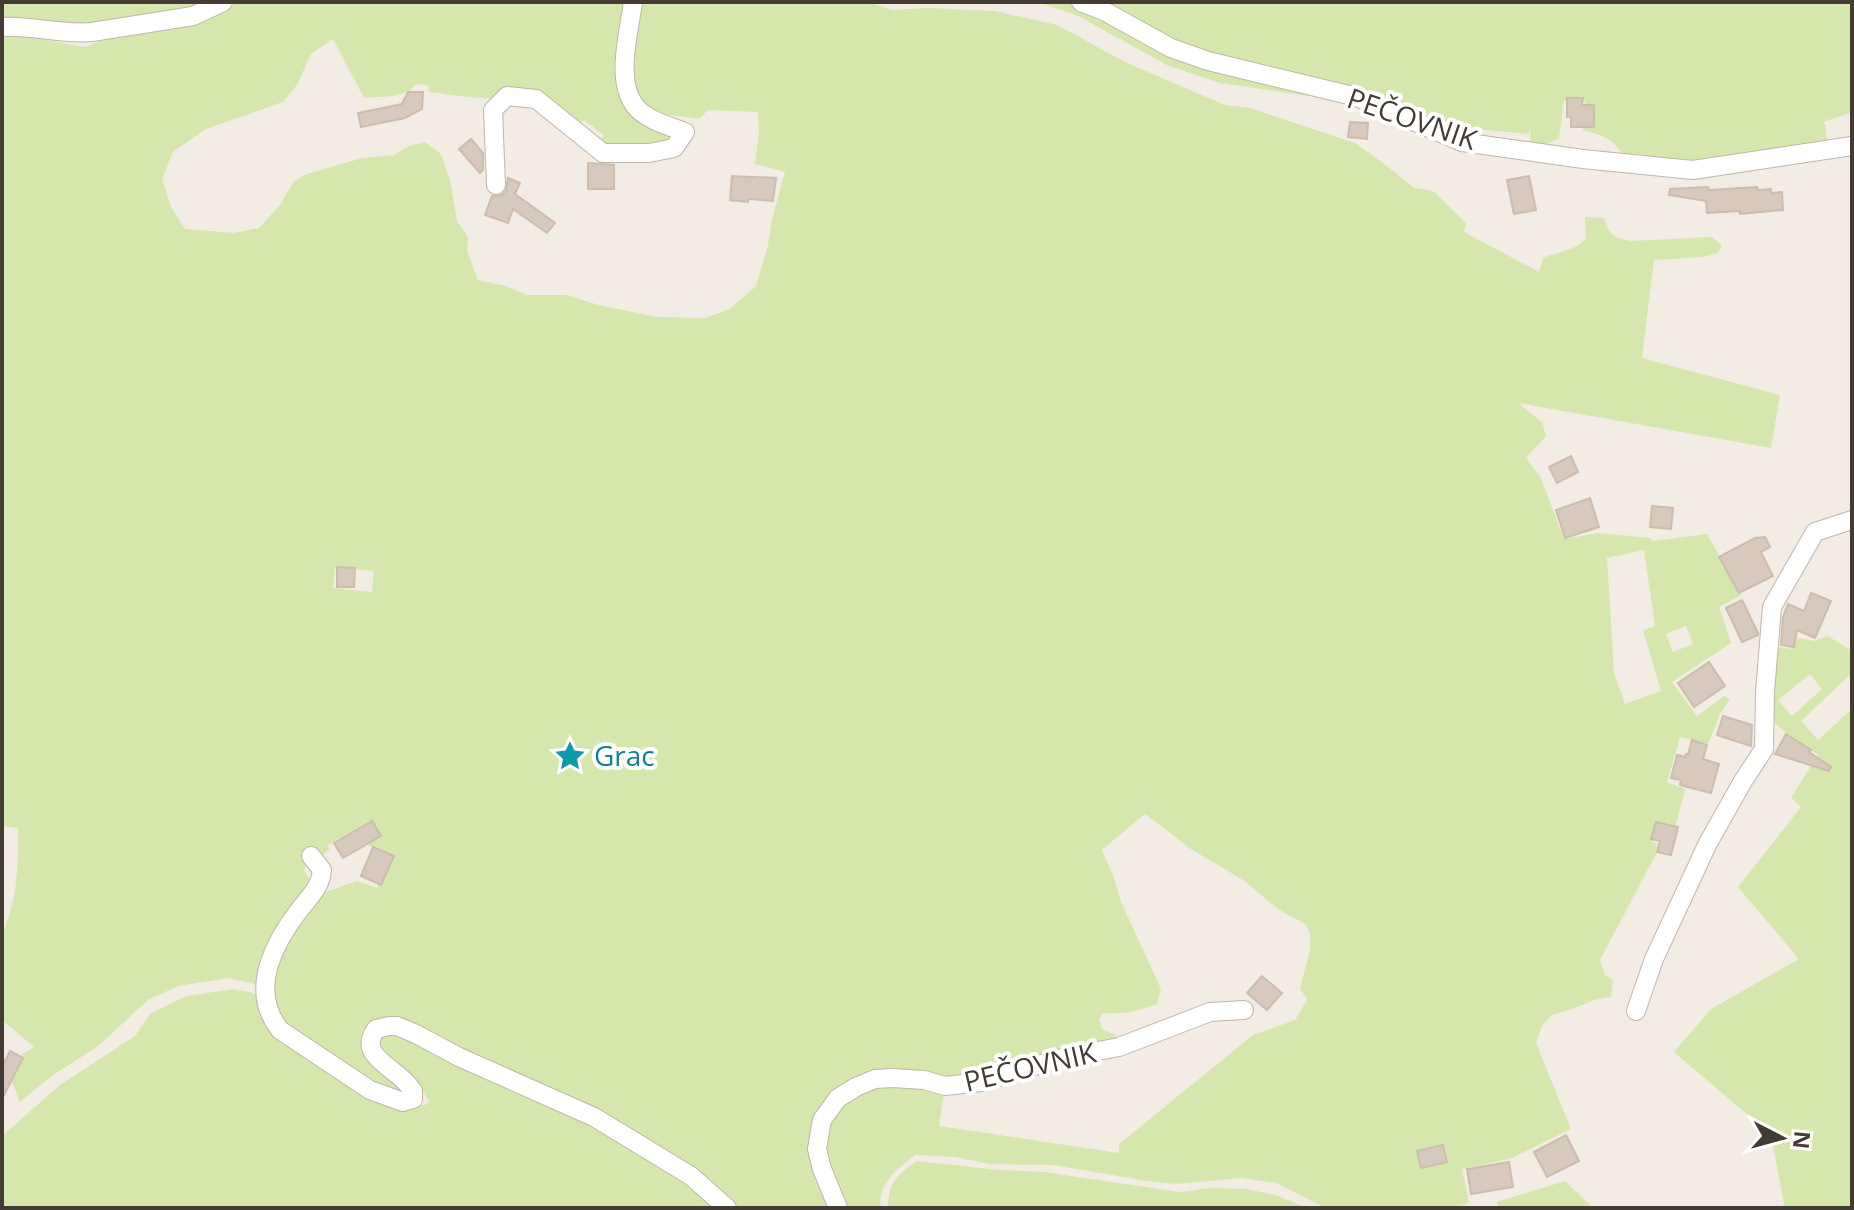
<svg xmlns="http://www.w3.org/2000/svg" width="1854" height="1210" font-family="'Open Sans',sans-serif">
<style>
.green{fill:#d5e7ad;fill-rule:evenodd}
.building{fill:#d7c9bd;stroke:#cebdad;stroke-width:2}
.lines{fill:none;stroke-linecap:round;stroke-linejoin:round}
.street-casing{stroke:#c0b5aa;stroke-width:20}
.street{stroke:#fff;stroke-width:18}
.labels{text-anchor:middle;stroke-width:8;stroke-linejoin:round;paint-order:stroke}
.street-label{font-size:28px;fill:#443c34;stroke:#fff}
.culture-label{font-size:28px;fill:#0d838f;stroke:#fff;text-anchor:start}
</style>
<rect width="100%" height="100%" fill="#f2ece4"/>
<g class="green">
<path d="M2,2H206L171,15L76,28L2,18Z"/>
<path d="M238,2H629C624,34 608,96 641,116C652,123 666,124 676,131V137C652,152 624,151 597,145L604,135L584,120L574,127C559,110 541,89 517,91C508,92 500,97 492,98C476,99 446,94 429,92L428,85L416,84C406,99 380,96 364,98L333,39L311,54L297,85L283,102L206,129L173,152L162,179L171,207L185,229L234,233L259,228L280,205L294,181L307,174L362,158L394,155L409,146L425,142L441,154L450,180L457,221L468,237L467,251L478,280L506,286L527,295H567L598,305L657,317L705,318L730,309L756,286L768,245L772,219L785,172L755,164L759,132L758,112L708,110L699,119L668,115L647,110L631,91L629,70L638,2H868L892,10L927,8L995,11L1057,25L1127,63L1225,105L1250,108L1355,143L1387,166L1414,188L1433,191L1466,223L1464,232L1539,272L1543,258C1558,251 1576,251 1586,238L1585,217L1604,218C1608,234 1615,238 1630,241L1712,237L1722,245L1718,253L1703,257L1654,260L1642,358L1780,395L1771,448L1518,403L1542,422L1546,436L1526,458L1541,478L1564,539L1599,533L1650,538L1653,541L1707,534L1741,595L1719,607L1731,643L1672,682L1697,716L1724,696L1730,699L1721,712L1708,744L1680,737L1667,782L1685,789L1676,825L1655,821L1652,842L1657,844L1656,854L1600,960L1605,975L1613,980L1611,997L1597,999L1575,1008L1552,1015L1542,1026L1536,1043L1571,1129L1512,1158L1462,1169L1469,1202L1457,1208H1325L1277,1183L1241,1178L1176,1184L1147,1181L1053,1165L989,1164L955,1157L915,1155C898,1168 877,1184 881,1208H844C838,1194 827,1178 824,1162C815,1116 842,1084 888,1084C907,1083 926,1089 944,1093L939,1126L1119,1153V1144L1253,1035L1295,1020L1307,1000L1300,988L1310,950V932L1305,924L1278,909L1243,880L1191,849L1145,814L1102,850L1113,875L1121,902L1161,989L1157,1004C1139,1011 1122,1015 1103,1013L1099,1019L1102,1029L1116,1035L1117,1044C1085,1052 1054,1060 1022,1068C1004,1073 986,1079 969,1083C942,1088 916,1076 890,1075C843,1074 800,1114 815,1163C820,1178 828,1193 835,1208H736L701,1177L592,1110L537,1083L505,1073L436,1041L405,1021L386,1018L372,1023L365,1035L366,1056L393,1079L403,1092C380,1100 340,1060 322,1047C308,1037 293,1030 279,1021L271,996L269,978L282,945L320,894L357,881L377,888L390,856L366,844L378,837L370,821L328,845L329,850L313,864L309,862L304,870L314,887L275,942L259,985L229,978L178,986L148,1000L97,1047L53,1075L20,1102L12,1082L23,1054L34,1047L2,1020V930L5,928C18,893 18,865 18,828L2,826V32L85,47L117,34L175,29L204,20ZM1644,550L1655,626L1643,630L1661,691L1625,704L1614,673L1607,558ZM335,567L374,571L372,592L333,588ZM1686,626L1693,644L1673,652L1666,634ZM1444,1144L1448,1162L1420,1168L1418,1150Z"/>
<path d="M1031,2H1852V112L1823,122L1825,124L1827,140L1679,166L1626,159C1614,139 1605,136 1583,130L1585,101L1564,100L1559,138L1531,151L1530,124L1529,134L1475,129L1442,122L1394,108L1220,83L1167,65L1078,16L1041,3Z"/>
<path d="M1828,636L1852,651V673L1801,721L1818,740L1852,709V1208H1783L1784,1204L1771,1135L1674,1052L1711,1009L1799,959L1738,887L1801,807L1791,798L1818,755L1780,728L1772,720L1774,647L1793,649L1798,638L1814,641ZM1810,674L1822,689L1792,716L1778,700Z"/>
<path d="M233,989L250,992L258,996L272,1033L406,1107L425,1105L429,1102C418,1079 398,1067 378,1053L376,1039L386,1032L395,1033L533,1093L653,1159L722,1208H2V1136L60,1085L135,1036L151,1013L187,996Z"/>
<path d="M917,1161L1000,1170L1044,1172L1180,1192L1211,1188L1246,1189L1276,1195L1307,1208H888C888,1182 897,1175 917,1161Z"/>
<path d="M1565,1181L1593,1208H1499L1497,1202Z"/>
</g>
<g class="building">
<path d="M408,92H423L422,109L405,118L361,127L358,113L402,104Z"/>
<path d="M1567,98H1583L1582,105H1594V127H1571V117H1567Z"/>
<path d="M1350,122L1368,123L1367,139L1348,137Z"/>
<path d="M471,139L483,153V170L480,173L459,149Z"/>
<path d="M588,163L614,165V189H588Z"/>
<path d="M732,176L776,178L773,201L748,199V202L730,200Z"/>
<path d="M1529,176L1536,210L1514,214L1507,180Z"/>
<path d="M508,178L520,183L515,194L555,223L547,233L513,209L508,223L485,215L492,196L502,195L506,191Z"/>
<path d="M1708,187L1709,190L1757,187V190L1771,189V193L1782,192L1783,210L1740,214V211L1707,213L1706,201L1669,195L1670,189Z"/>
<path d="M1571,456L1578,472L1557,483L1549,467Z"/>
<path d="M1590,498L1599,527L1565,538L1556,510Z"/>
<path d="M1652,506L1673,508L1671,529L1650,527Z"/>
<path d="M1765,537L1770,547L1761,552L1773,576L1739,593L1719,557L1755,538Z"/>
<path d="M337,567L355,568L354,587H337Z"/>
<path d="M1811,593L1831,601L1815,638L1797,630L1794,647L1781,645L1783,617L1788,604L1804,611Z"/>
<path d="M1742,600L1758,633V635L1742,642L1726,608Z"/>
<path d="M1709,662L1725,686L1694,707L1678,683Z"/>
<path d="M1723,716L1752,725L1751,746L1717,735Z"/>
<path d="M1786,734L1811,750L1809,752L1831,767L1829,771L1775,754Z"/>
<path d="M1692,740L1707,745L1703,759L1719,764L1711,793L1680,785L1681,780L1671,778L1677,755L1685,757L1686,754H1688Z"/>
<path d="M372,821L381,836L343,858L334,843Z"/>
<path d="M1656,822L1678,827L1671,855L1657,852L1660,841L1651,839Z"/>
<path d="M373,847L394,856L381,885L361,876Z"/>
<path d="M1262,976L1282,993L1267,1010L1247,993Z"/>
<path d="M10,1051L23,1058L2,1099V1067Z"/>
<path d="M1566,1135L1579,1161L1547,1177L1534,1152Z"/>
<path d="M1443,1145L1447,1162L1421,1168L1417,1151Z"/>
<path d="M1509,1162L1513,1187L1471,1194L1467,1169Z"/>
</g>
<g class="lines">
<defs>
<g id="street">
<path d="M1081,2L1104,11L1171,48L1208,61L1357,97L1462,142L1583,159L1693,170L1852,146"/>
<path d="M2,27C32,25 62,35 92,32L193,16L223,2"/>
<path d="M496,185L493,110L507,96L536,99L603,153H649L674,148L685,132C669,126 646,120 635,106C615,80 629,33 633,2"/>
<path d="M311,856L322,870C321,888 307,899 297,913C271,948 250,992 280,1030L370,1090L403,1102L413,1099V1091C408,1084 401,1077 394,1072C380,1060 361,1050 376,1029L389,1026H397L416,1034L459,1057L594,1117L691,1176L727,1208"/>
<path d="M1636,1011L1654,959L1708,843L1743,781L1764,749L1765,692L1772,607L1815,532L1852,520"/>
<path d="M838,1208L822,1169L817,1149L822,1120L838,1098L856,1087L875,1079L893,1078L924,1080L945,1086L981,1082L1058,1059L1119,1047L1210,1012L1244,1010"/>
</g>
</defs>
<use href="#street" class="street-casing"/>
<use href="#street" class="street"/>
</g>
<defs>
<symbol id="sight-bare" viewBox="-9 -9 18 18"><path d="M0-6L1.8-2.2L6-1.7L2.9 1.2L3.7 5.4L0 3.3L-3.7 5.4L-2.9 1.2L-6-1.7L-1.8-2.2Z" fill="#0f9aa8" stroke="#fff" stroke-width="2.5" paint-order="stroke"/></symbol>
</defs>
<g fill-rule="evenodd">
<use href="#sight-bare" x="548" y="734" width="44" height="44"/>
</g>
<g class="labels">
<g class="street-label">
<text transform="translate(1412 119) rotate(19)" y="10">PEČOVNIK</text>
<text transform="translate(1030 1067) rotate(-13)" y="10">PEČOVNIK</text>
</g>
<g class="culture-label">
<text x="594" y="766">Grac</text>
</g>
</g>
<rect width="1854" height="1210" fill="none" stroke="#443c34" stroke-width="8"/>
<g transform="translate(1782 1138) rotate(96)" stroke="#ffffff" stroke-width="6" paint-order="stroke">
<path d="M0-6L14 30L0 20L-14 30Z" fill="#443c34"/>
<text y="-12" font-size="22" font-weight="bold" text-anchor="middle" fill="#443c34">N</text>
</g>
</svg>
